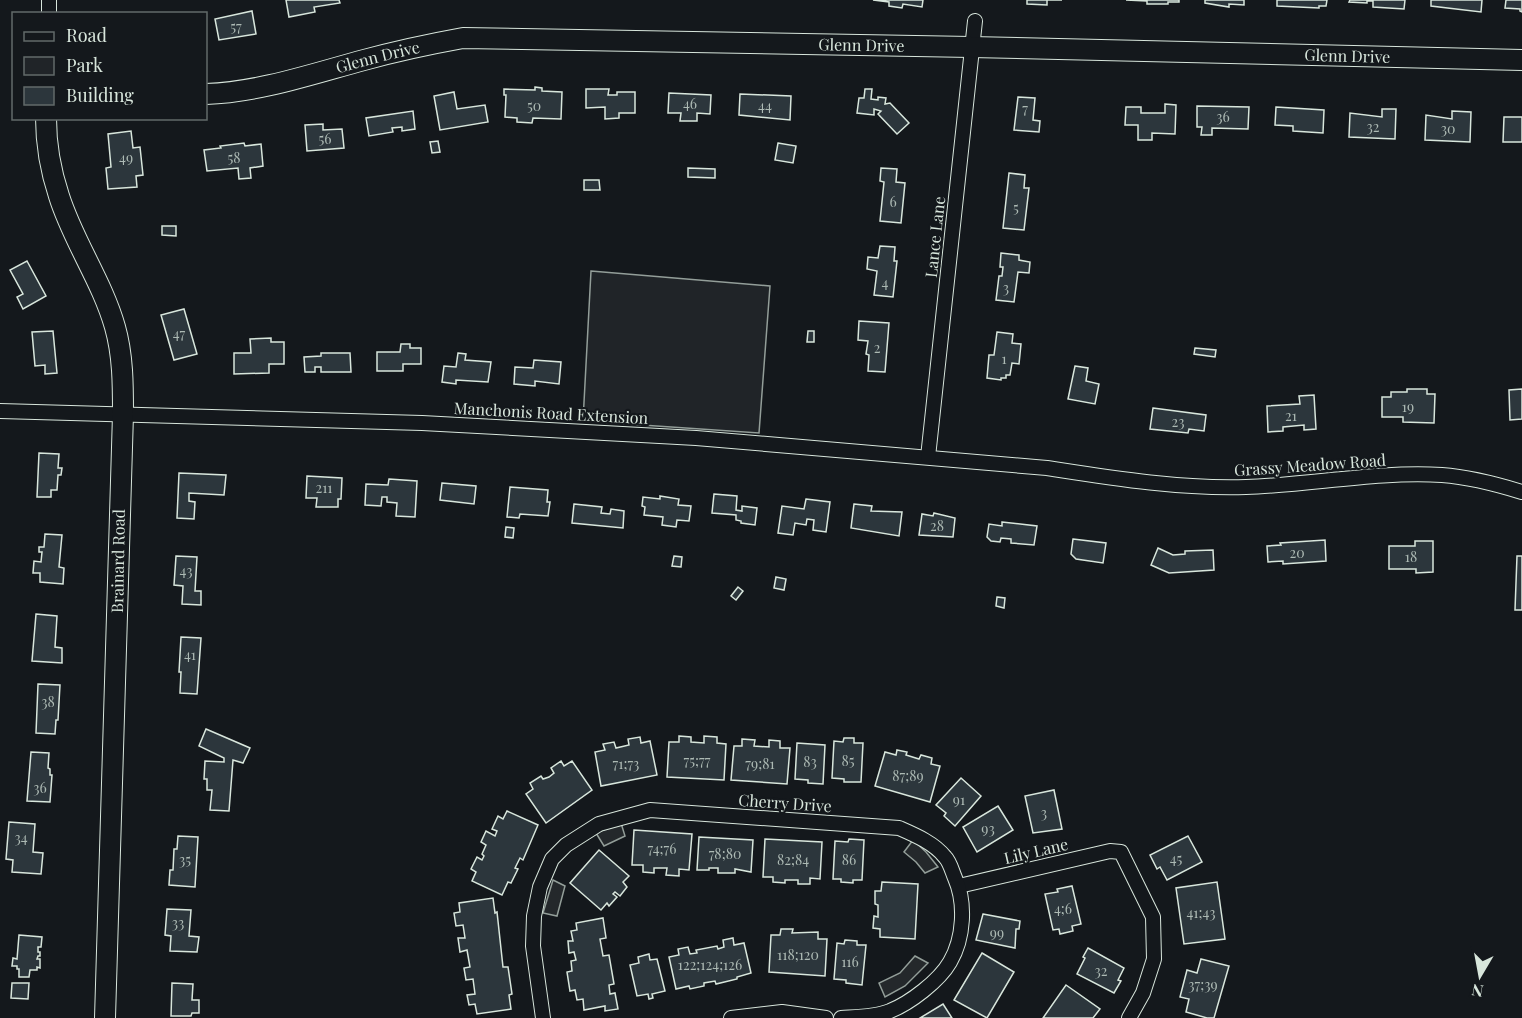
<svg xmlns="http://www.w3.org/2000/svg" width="1522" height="1018" font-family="'Playfair Display',serif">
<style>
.green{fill:#202428;stroke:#939e99;stroke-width:1.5}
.parking{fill:#24282b;stroke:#939e99;stroke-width:1.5}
.building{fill:#2c363c;stroke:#d8e6dc;stroke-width:1.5}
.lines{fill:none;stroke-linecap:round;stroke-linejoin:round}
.street-casing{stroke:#d8e6dc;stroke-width:16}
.secondary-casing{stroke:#d8e6dc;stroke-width:22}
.street{stroke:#14181c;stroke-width:14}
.secondary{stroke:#14181c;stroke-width:20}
.labels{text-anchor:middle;stroke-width:4.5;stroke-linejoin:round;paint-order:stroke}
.number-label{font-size:14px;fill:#adbab4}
.street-label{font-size:16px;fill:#d8e6dc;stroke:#14181c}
</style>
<rect width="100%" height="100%" fill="#14181c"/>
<path class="green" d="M591,271L770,286L759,433L583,421Z"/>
<g class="parking">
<path d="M621,823L625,836L604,846L596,833Z"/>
<path d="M913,840L926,852L938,867L925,873L916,862L904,852Z"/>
<path d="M553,880L565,886L557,916L543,913Z"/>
<path d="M915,956L928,963L905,986L885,997L879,983L900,973Z"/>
</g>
<g class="building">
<path d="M286,0H339L340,3L314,7L315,12L289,17Z"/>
<path d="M873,0H923L922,7L903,4L902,8L889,6V2Z"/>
<path d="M1027,0H1062H1047V5L1027,4Z"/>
<path d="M1126,0H1179V2H1168V4H1147V1Z"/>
<path d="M1205,0H1244V5L1229,4V7L1205,3Z"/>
<path d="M1277,0H1327L1326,6H1319V8L1277,6Z"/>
<path d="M1350,0H1405L1404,9L1373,7V1H1367V3L1349,2Z"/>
<path d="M1431,0H1482L1481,12L1431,6Z"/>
<path d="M1506,0H1522V12L1520,11V9L1505,8Z"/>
<path d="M252,11L256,34L219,40L215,19Z"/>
<path d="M535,87L542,88V91L562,92L561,119L533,118L532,123L517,122V118L505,117L506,95H504V89L535,90Z"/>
<path d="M586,89H609L608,95H617V92H635V113H619V118L605,119V107L586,108Z"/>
<path d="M865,89H872L871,99L878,100V97L886,98L885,104L890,103L909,123L897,134L878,114L881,111L874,109V115L857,113L859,98H864Z"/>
<path d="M454,92L457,109L485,105L488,122L440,130L434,96Z"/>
<path d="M669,93L711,95L710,114L697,113V121H680L681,113H668Z"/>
<path d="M740,94L791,96L790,120L739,115Z"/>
<path d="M1018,97L1035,98L1033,120L1040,121L1039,132L1014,130Z"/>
<path d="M1165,104L1176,105L1175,134L1152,133V140H1138V125H1125L1126,107H1141V113H1165Z"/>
<path d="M1197,106L1249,107L1248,129L1212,128V135H1201L1202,127H1197Z"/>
<path d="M1276,107L1324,110L1323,133L1293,131V126L1275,125Z"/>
<path d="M1382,109H1396L1395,139L1349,137L1350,113L1382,117Z"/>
<path d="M413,111L415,129L402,131V127L392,128L393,132L369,136L366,118Z"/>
<path d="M1452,111L1471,112L1470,142L1425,140L1426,115L1452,119Z"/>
<path d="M1504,117H1522V142H1503Z"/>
<path d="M323,124V130L342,129L344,148L307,151L305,125Z"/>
<path d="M131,131L133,148L140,147L143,175L136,176L137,187L108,189L106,168L111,167L108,134Z"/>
<path d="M438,141L440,152L432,153L430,142Z"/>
<path d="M244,143L245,146L261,144L263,166L250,168L251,178L239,179L238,168L207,171L204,150L221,148L220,146Z"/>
<path d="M778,143L796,146L793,163L775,160Z"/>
<path d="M688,168L715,169V178L688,177Z"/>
<path d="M881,168L897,169L896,182L905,183L901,223L880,221L884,182L880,181Z"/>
<path d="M1009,173L1025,175L1024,188H1029L1024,230L1003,228Z"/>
<path d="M584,180H599L600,190H584Z"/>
<path d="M162,226H176V236L162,235Z"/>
<path d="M880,246L895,247L894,261H897L893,297L874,295L877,271L867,269L868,257L878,258Z"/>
<path d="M1001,253L1019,255V260L1030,262L1029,273L1018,272L1014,302L996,300L999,276H1002L1003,267H1000Z"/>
<path d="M27,261L46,296L23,309L17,297L23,294L10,270Z"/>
<path d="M184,309L197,354L174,360L161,315Z"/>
<path d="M859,321L889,323L885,372L868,371L869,355L866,354L868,341L858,340Z"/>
<path d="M53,331L57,373L45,374V365L35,366L32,332Z"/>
<path d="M808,331H814V342H807Z"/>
<path d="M997,332L1013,334L1012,343L1021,344L1019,364L1012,363L1010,375H1006V378H1001V380L987,378L989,355H994Z"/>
<path d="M271,338V342H284V364H269V373L234,374V353H251L250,339Z"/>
<path d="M401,344H410V348H421V364H403V371H377V352H400Z"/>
<path d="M1195,348L1216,350L1215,357L1194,354Z"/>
<path d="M321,353H350L351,372H321V367H315V372H305L304,357L321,356Z"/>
<path d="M458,353L466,354L465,360L491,362L488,382L456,380V384L442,382L444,366L456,367Z"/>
<path d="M534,360L561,362L559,384L535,381V386L514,384L515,367L533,368Z"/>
<path d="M1075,366L1088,368L1086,381L1099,384L1095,404L1068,399Z"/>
<path d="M1407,389H1427V394H1435L1434,423L1403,422V417H1382V397H1391V392H1407Z"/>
<path d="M1522,389V419L1510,420L1509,390Z"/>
<path d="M1314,395L1316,429L1304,430V425L1283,427V431L1268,432L1267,406L1300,404L1299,396Z"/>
<path d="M1153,408L1206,415L1204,431L1189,429L1188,433L1150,429Z"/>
<path d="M39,453L59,454L58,468H62L61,475H58L57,490H51V497H37Z"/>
<path d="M179,473L226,475L224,495L189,493V501L195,502L194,519L177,518Z"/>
<path d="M307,476L342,478L341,499H338V507H316L317,498H306Z"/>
<path d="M389,479L417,481L415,517L396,516L397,503L387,502V497H382L381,506L365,505L366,484L388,485Z"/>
<path d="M442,483L476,486L474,504L440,500Z"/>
<path d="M510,487L548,490L547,502H550L548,516L520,514L519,518L507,517Z"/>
<path d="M714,494L737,496L736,510L742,511V506L757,508L755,525L741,523V521L736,520V515L712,513Z"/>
<path d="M660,496L679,499L678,505L691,506L689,521L677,520L676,527L662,525L663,517L644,515L645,507L642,506L643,497L660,499Z"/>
<path d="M806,499L830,502L826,532L813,530L814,520L807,519L806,525L795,523L793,535L778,533L782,506L804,509Z"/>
<path d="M574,504L602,507L601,513L610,514L611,509L624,511L623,528L572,523Z"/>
<path d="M854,504L872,506L871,511L902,512L899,536L851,528Z"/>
<path d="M934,513L955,518L953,537L919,535L922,514L933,516Z"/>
<path d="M1002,522L1037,526L1034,545L1011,543V539L1001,538L1000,542L991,541L987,537L989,524L1002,526Z"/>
<path d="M506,527L514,528L513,538L505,537Z"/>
<path d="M45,534L62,535L59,567L64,568L63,584L40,582V573H33L34,561L41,562L42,552H39V547H44Z"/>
<path d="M1073,539L1106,543L1103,563L1076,559L1071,554Z"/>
<path d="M1325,540L1326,561L1283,564V561L1268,562L1267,546L1281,545L1280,543Z"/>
<path d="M1415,541H1433V572L1416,573V569H1389V546H1415Z"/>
<path d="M1158,548L1173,555L1185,554V551L1213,550L1214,570L1169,573L1151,565Z"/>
<path d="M176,556L197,557L195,591H201V605L182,604L183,586L174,585Z"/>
<path d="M674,556L682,557L681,567L672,566Z"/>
<path d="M1517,556H1522V610H1515Z"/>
<path d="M776,577L786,579L784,590L774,588Z"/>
<path d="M738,587L743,591L736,600L731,596Z"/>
<path d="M997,597L1005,598L1004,608L996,606Z"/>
<path d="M36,614L57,616L55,647L62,648V663L32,661Z"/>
<path d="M181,637L201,638L197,694L180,693L181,672H179Z"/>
<path d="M38,684L60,685L58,720H56L55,734L36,733Z"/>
<path d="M206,729L250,748L243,763L233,760L229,811L210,810L212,790H207V779H204L205,761L224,762V758L199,746Z"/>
<path d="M679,736L691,737V742L704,743V736L717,737V743L726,744L724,780L667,777L669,742H679Z"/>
<path d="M640,737L641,743L650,741L657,775L601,786L595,752L605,750L603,744L614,742L616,748L629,745L628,739Z"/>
<path d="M844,738H854V743H863L861,782H844V779L832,778L834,741L843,742Z"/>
<path d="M742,739L755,740L754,746L769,747V740L780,741V748H790L787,784L731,780L734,746H742Z"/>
<path d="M797,743L825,745L823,784L808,783V780L795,779Z"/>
<path d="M897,750L907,752L906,755L919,759L921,755L932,758L931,764L940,766L930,802L875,786L885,752L896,755Z"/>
<path d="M31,752L49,753L48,768L50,769V775H52L50,802L27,801Z"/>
<path d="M561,761L564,766L572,761L592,790L546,823L526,794L533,789L530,783L541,776L543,779L549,777L554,773L551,768Z"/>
<path d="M961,778L981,796L955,826L944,816L946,813L936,805Z"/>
<path d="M1054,790L1062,829L1033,833L1025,796Z"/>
<path d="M998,806L1013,830L977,852L963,827Z"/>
<path d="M507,811L538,825L523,860L520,858L515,868L518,869L511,883L508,882L502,895L472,881L476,872L471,869L477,857L482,860L484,856L482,854L486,845L481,842L486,831L495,836L497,831L492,829L498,816L503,819Z"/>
<path d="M9,822L35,824L33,852L43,853L41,874L12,872L13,860L6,859Z"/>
<path d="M634,830L692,834L689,870L679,869V876L666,875L667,868H654V873L643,872V865H632Z"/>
<path d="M178,836L198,837L195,887L169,885L170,870H173L174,849H177Z"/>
<path d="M1188,836L1202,862L1167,880L1160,867L1157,869L1150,855Z"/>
<path d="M699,837L753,840L751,872L735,869V873H718V868H709V870H697Z"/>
<path d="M765,839L822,842L820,879L810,878V884H798V880H785V883L773,882V877H763Z"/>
<path d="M849,839L864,840L862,880H853V883L841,882V879H833L835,841L848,842Z"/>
<path d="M599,850L629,876L623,882L627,887L620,896L615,892L613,894L617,897L609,906L607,903L601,910L570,883Z"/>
<path d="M882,882L918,884L915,939L880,937V929L873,928L874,916L878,917V905L875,904V891H881Z"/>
<path d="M1217,882L1225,939L1184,944L1176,888Z"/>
<path d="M1072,886L1081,924L1072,926L1073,931L1060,934L1059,929L1053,930L1045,894L1058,892L1057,889Z"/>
<path d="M493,898L495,913L497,912L503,967H508L512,994L509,995L511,1009L477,1014L475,1004L469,1005L467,995L475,994L473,979L466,980L464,968L470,967L467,950L460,952L458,938H465L463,925L456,926L454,913L460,912L459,903Z"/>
<path d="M167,909L191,910L189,936L199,937L197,952L170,951L171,936L165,935Z"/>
<path d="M983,914L1020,921L1019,929H1016L1015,948L976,940Z"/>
<path d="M603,918L606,938L600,939L603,956L609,955L614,984L609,985L610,994L615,993L618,1009L605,1011V1006L584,1010L583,999L577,1000L575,990L570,991L567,972L572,971L571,961L576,960L574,952L569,953L568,941H573L571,931L577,930L576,923Z"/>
<path d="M781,929H793L792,933L818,932V939H827L825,976L769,972L771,935H780Z"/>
<path d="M19,935L42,937L41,947H38V952H40V956H38L37,959H40V968L37,967V970H30L29,977H19V969H17V966H12L13,958L17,959Z"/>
<path d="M733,938L734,945L744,943L751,973L737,977V979L716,984L715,981L704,983V986L690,989L689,986L676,989L669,957L679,955L678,949L688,947L690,954L697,953L696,950L717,946L718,949L724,947L723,940Z"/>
<path d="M845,940L857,941V945H866L862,985L846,983V980L834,979L837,943L844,944Z"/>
<path d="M1088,948L1124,968L1118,980L1121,981L1114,993L1077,974L1085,958L1083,957Z"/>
<path d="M982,953L1014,972L987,1018L954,1000Z"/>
<path d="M649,954L650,960L657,959L665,991L652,994L653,998L649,999L648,994L637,996L630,965L639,963L638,957Z"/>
<path d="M1201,959L1229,966L1214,1018H1207L1186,1012L1189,999L1180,997L1187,970L1197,973Z"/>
<path d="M12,983H29L28,999L11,998Z"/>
<path d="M172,983L193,984L192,1000H199V1013H192L191,1016H171Z"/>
<path d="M1066,985L1100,1009L1093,1018H1043Z"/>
<path d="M943,1004L952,1018H920Z"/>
</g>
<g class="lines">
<defs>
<g id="street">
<path d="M49,14V0"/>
<path d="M0,411L422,423L696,438L1047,468C1112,478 1180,489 1246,487C1311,485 1377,471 1442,475C1469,477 1496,484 1522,492"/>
<path d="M928,457L975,21"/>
<path d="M959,886L1110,851L1121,852L1153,917L1154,959L1143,993L1129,1018"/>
<path d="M543,1018L533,946L534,916L540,887L552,859L566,845L599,824L650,810L899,828C915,835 934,843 945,857C950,862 952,871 955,878C966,903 964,938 950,962C939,981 910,1003 890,1011C876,1017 856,1017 841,1018"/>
<path d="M731,1018L782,1012L826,1018"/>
</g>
<g id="secondary">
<path id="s1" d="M206,94C260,92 312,74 364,60C397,51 430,44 463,38L971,47L1522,60"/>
<path d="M46,118C46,143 51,172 59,196C73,241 102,281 115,327C123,355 123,385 123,414L105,1018"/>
</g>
</defs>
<use href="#street" class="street-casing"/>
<use href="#secondary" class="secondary-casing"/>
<use href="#street" class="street"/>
<use href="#secondary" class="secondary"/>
</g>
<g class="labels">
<g class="number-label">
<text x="236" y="32">57</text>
<text x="690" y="109">46</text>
<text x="534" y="111">50</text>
<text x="765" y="111">44</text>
<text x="1025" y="114">7</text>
<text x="1223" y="122">36</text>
<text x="1373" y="132">32</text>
<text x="1448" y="134">30</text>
<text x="325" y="144">56</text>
<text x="126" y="163">49</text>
<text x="234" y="163">58</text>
<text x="893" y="207">6</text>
<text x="1016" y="213">5</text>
<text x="885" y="288">4</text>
<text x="1006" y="293">3</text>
<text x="179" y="339">47</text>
<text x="877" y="353">2</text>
<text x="1004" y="364">1</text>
<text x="1408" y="412">19</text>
<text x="1291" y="421">21</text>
<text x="1178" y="427">23</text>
<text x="324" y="493">211</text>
<text x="937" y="531">28</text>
<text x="1297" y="558">20</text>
<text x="1411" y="562">18</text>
<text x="186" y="576">43</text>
<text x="190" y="660">41</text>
<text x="48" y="707">38</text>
<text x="697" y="766">75;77</text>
<text x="848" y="766">85</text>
<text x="810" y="767">83</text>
<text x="626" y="769">71;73</text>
<text x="760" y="769">79;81</text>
<text x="908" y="781">87;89</text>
<text x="40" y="793">36</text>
<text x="959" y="805">91</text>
<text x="1044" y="818">3</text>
<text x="988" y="834">93</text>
<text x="21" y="843">34</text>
<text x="662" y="854">74;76</text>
<text x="725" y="859">78;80</text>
<text x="1176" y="864">45</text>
<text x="185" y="865">35</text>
<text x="793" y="865">82;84</text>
<text x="849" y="865">86</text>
<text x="1063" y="914">4;6</text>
<text x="1201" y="918">41;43</text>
<text x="178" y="928">33</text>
<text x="997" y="938">99</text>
<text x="798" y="960">118;120</text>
<text x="850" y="967">116</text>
<text x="710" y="970">122;124;126</text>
<text x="1101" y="976">32</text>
<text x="1203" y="990">37;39</text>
</g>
<g class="street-label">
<text dy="6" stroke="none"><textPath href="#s1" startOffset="662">Glenn Drive</textPath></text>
<text dy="6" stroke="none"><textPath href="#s1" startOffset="1148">Glenn Drive</textPath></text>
<text dy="6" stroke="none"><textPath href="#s1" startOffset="176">Glenn Drive</textPath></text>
<text transform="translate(935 237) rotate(-84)" y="6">Lance Lane</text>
<text transform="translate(551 413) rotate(3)" y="6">Manchonis Road Extension</text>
<text transform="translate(1310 465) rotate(-4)" y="6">Grassy Meadow Road</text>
<text transform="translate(118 561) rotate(-89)" y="6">Brainard Road</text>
<text transform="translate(785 803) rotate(4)" y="6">Cherry Drive</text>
<text transform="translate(1036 851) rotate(-13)" y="6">Lily Lane</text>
</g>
</g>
<rect x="12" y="12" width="195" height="108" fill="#14181c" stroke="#626a69" stroke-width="1.5"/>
<rect x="24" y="32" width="30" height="9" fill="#14181c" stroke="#626a69" stroke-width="1.5"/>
<text x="66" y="42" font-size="18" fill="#d8e6dc">Road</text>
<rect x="24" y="57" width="30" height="18" fill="#202428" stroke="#626a69" stroke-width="1.5"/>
<text x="66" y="72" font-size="18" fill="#d8e6dc">Park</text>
<rect x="24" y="87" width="30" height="18" fill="#2c363c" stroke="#626a69" stroke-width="1.5"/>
<text x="66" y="102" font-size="18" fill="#d8e6dc">Building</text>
<g transform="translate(1480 976) rotate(190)" stroke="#14181c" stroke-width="4.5" paint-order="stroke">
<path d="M0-4.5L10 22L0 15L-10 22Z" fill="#d8e6dc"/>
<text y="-9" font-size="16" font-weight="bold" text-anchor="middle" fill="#d8e6dc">N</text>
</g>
</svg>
